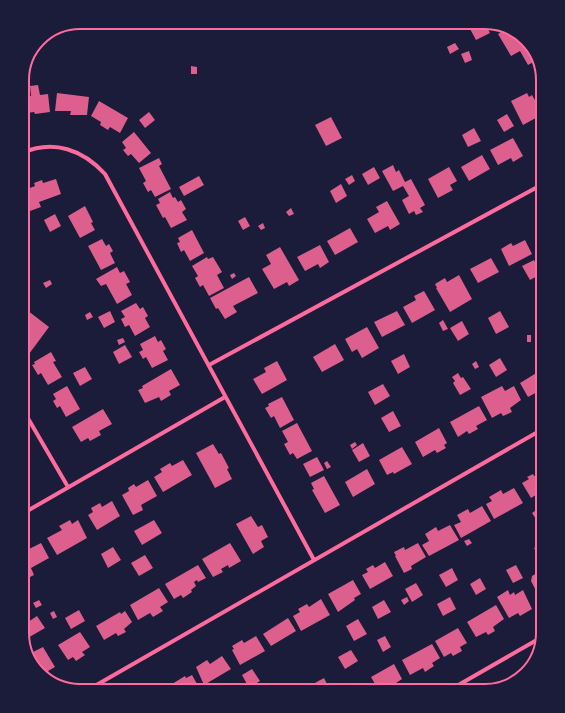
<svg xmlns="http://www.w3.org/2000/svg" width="565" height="713" font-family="'Crimson Pro',serif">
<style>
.building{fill:#dd5f8e}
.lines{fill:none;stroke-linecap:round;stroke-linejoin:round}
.minor{stroke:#ff6b9d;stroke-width:4}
.rim{fill:none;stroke:#ff6b9d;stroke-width:2}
</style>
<rect width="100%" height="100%" fill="#1b1b3a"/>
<g class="building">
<path d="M478,22H484L490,33L476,40L469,27Z"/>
<path d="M508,28L514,30L533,48L537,60L528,65L520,51L511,56L498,34Z"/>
<path d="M455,43L459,49L450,54L447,47Z"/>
<path d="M469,51L472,60L465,63L461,54Z"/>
<path d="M191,66L197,67V74H191Z"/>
<path d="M38,85L40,95L48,94L50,112L35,114L34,112L27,113V115H22V97L31,96L30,86Z"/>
<path d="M57,93L89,97L87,115H70L71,111H55Z"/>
<path d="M527,93L529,97L532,95L543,114L523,125L511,101Z"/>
<path d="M99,101L128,118L120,133L110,127L108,130L100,125L101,122L91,116Z"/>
<path d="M149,112L155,120L145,128L139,120Z"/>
<path d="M507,114L514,126L504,132L497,120Z"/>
<path d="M331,117L342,138L326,146L315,125Z"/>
<path d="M474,128L481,141L468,147L462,135Z"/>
<path d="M134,132L151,153L139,163L131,154L128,156L123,150L126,148L122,142Z"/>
<path d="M513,138L523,156L513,162L511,158L498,165L490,150Z"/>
<path d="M482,155L490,169L469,181L461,167Z"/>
<path d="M159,158L162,164L159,166L171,189L155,197L151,190L148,192L143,183L146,181L139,168Z"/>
<path d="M393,165L396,172L399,170L405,182L411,179L425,205L420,208L423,212L416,215L414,211L409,214L402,200L409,196L403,186L393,191L382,171Z"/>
<path d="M374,167L380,178L368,185L362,174Z"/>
<path d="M449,167L457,181L450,185L453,190L438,198L428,179Z"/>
<path d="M352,175L355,181L349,185L345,179Z"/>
<path d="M199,176L204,185L184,196L179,187Z"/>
<path d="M56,179L61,194L39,202L41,207L30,211L28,206L23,208L22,191L35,186L34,183L42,180L43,183Z"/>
<path d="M341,184L347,196L336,203L330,191Z"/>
<path d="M170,192L173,198L175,197L178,202L181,200L186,209L182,212L187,220L171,228L165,217L163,218L156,205L160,203L158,199Z"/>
<path d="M387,201L400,224L390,230L388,226L375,233L367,219L379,212L376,207Z"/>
<path d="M85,206L93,222L91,223L95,230L80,238L68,216Z"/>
<path d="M291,208L294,214L289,216L286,212Z"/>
<path d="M55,214L61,226L50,232L44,220Z"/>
<path d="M245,217L250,226L243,230L238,221Z"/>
<path d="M263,223L265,228L261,230L258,226Z"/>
<path d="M350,228L358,242L335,255L327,241Z"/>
<path d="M192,230L204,253L190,261L184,250L181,252L177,243L180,242L178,238Z"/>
<path d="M543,230V248L535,234Z"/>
<path d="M102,239L106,246L109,244L113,251L110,253L115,263L101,270L88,246Z"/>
<path d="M525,240L532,254L509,266L501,249L511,243L513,246Z"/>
<path d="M320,245L329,262L320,268L318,264L305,271L297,257Z"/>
<path d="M280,247L299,280L289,286L287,282L274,289L262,269L271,264L266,255Z"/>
<path d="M207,257L208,259L213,257L222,272L217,275L224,288L209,296L203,285L200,287L195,278L198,276L192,266Z"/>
<path d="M491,258L499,272L478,283L470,269Z"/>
<path d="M534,260L541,274L530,280L522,266Z"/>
<path d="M117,267L120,273L124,271L130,282L126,284L132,295L117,304L106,284L101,286L96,279Z"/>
<path d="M234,273L236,276L232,279L230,275Z"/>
<path d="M459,275L472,299L450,312L436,288H437L435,284L445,278L447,282Z"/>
<path d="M249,277L258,293L233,306L237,312L225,319L218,308L216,309L210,298Z"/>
<path d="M50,280L52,284L46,288L43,283Z"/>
<path d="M424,291L435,310L412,323L403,307L416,300L414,296Z"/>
<path d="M136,303L140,309L143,307L148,316L145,318L150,327L135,336L129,325L125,327L121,319L125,317L121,311Z"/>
<path d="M23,307L49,327L29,354L22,349V308Z"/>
<path d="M110,311L115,322L104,328L98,317Z"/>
<path d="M397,311L405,325L382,337L374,322Z"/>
<path d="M500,311L509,327L496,334L488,318Z"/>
<path d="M90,312L93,317L87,320L85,315Z"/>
<path d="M443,320L448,329L443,331L439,323Z"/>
<path d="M462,321L469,334L458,341L450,328Z"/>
<path d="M367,327L379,348L362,358L357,349L352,352L345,339Z"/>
<rect x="527" y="335" width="4" height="7"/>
<path d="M155,336L158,342L161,340L166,349L163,351L168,360L152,368L146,357L143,359L139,352L143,350L140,344Z"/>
<path d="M543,336V344L539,338Z"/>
<path d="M123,338L125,342L119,345L117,340Z"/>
<path d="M335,344L344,360L322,372L313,357Z"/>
<path d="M125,345L132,357L119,364L113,352Z"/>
<path d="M51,352L56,361L53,362L62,377L48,385L41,373L38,375L32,365L35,364L34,362Z"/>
<path d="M404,354L410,367L398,374L391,361Z"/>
<path d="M500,358L507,370L496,377L489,365Z"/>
<path d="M277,361L287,380L262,394L253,379L266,372L264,368Z"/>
<path d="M476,361L479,367L475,369L472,364Z"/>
<path d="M85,367L92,379L80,386L73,373Z"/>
<path d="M171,369L180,385L169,391L171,395L161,401L159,397L145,403L138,390L143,388L142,386Z"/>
<path d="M543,369V394L541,390L528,397L520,383Z"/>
<path d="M458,373L461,378L463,377L471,389L460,395L453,383L455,381L452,377Z"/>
<path d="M383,384L390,396L375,405L368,392Z"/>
<path d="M67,386L80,409L66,417L60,406L57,408L53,401L56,399L53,394Z"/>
<path d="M502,386L505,391L514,386L521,400L510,408L512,412L503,416L501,413L492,418L481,397Z"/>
<path d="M282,397L294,420L280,428L274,416L271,418L265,408L269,406L268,404Z"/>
<path d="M479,406L487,420L476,426L478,429L469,434L467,431L458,437L450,422Z"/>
<path d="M103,409L112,424L99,431L101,435L90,441L88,438L81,442L72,427Z"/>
<path d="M393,411L401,426L389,432L381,418Z"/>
<path d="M297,423L312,451L297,459L293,453L290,455L284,444L288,442L282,431Z"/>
<path d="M439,428L447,443L444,445L446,448L437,453L435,450L423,457L415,442Z"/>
<path d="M355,442L357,445L352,449L350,445Z"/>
<path d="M363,443L370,456L359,462L352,450Z"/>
<path d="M213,444L219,454L221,453L229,468L227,469L232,479L215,488L196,453Z"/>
<path d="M402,447L412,464L394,474L393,472L387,475L379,460Z"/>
<path d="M317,457L324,470L310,477L303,464Z"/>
<path d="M183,460L192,475L163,492L154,477L162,472L160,469L170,463L172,466Z"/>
<path d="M327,461L331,467L327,469L324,463Z"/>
<path d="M367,469L375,484L353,497L345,482Z"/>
<path d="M543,471V496L538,499L536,495L531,498L522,483L529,479L527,477L533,474L534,476Z"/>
<path d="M324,476L340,505L325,513L312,490L314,489L311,483Z"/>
<path d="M148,480L157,496L141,505L143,510L133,515L122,495L129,491L128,488L134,484L136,487Z"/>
<path d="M514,488L523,503L494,519L486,504L492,501L489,497L501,490L503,494Z"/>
<path d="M112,501L120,516L97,530L88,515L93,512L91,508L100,503L102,507Z"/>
<path d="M482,506L491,521L461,538L454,525L461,522L457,515L468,509L470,513Z"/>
<path d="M541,507L543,511V527L542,528L532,513Z"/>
<path d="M251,516L258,527L262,525L268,537L261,541L264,547L253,554L236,524Z"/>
<path d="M70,520L72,524L78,520L87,538L57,555L47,538L62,530L59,526Z"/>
<path d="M154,520L162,533L142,545L134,531Z"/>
<path d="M450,525L459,540L429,556L422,545L429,541L425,534L436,527L438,531Z"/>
<path d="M469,539L472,543L467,546L464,541Z"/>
<path d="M41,543L49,558L31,568L34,575L22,581V548L27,545L29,549Z"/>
<path d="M230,543L241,561L229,568L228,565L221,569L223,572L213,577L202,559Z"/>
<path d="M418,543L426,557L411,566L412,569L404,573L395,556H396L394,552L404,547L405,550Z"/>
<path d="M543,543V560L541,561L534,548Z"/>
<path d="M113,547L121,560L108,568L101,554Z"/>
<path d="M145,555L153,568L139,576L131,563Z"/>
<path d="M385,562L393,576L370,589L362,575L368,572L366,569L373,565L375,568Z"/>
<path d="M198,565L206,578L198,582L197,580L194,582L196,586L191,590L192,592L183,598L181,595L174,599L165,584Z"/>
<path d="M516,565L523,578L513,583L506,570Z"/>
<path d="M452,568L458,580L446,587L439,575Z"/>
<path d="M540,571L543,572V599L541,600L531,581L532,576Z"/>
<path d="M480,578L486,589L476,595L470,584Z"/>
<path d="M353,580L361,594L354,598L355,600L338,612L328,594Z"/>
<path d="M416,583L423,595L412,602L405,589Z"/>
<path d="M159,588L168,602L160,607L163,611L153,617L150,613L138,620L130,605Z"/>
<path d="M508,590L510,595L514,592L515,595L523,590L532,609L520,616L518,613L509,618L497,597Z"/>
<path d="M407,597L409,601L404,605L401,600Z"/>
<path d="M450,597L456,609L443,616L437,604Z"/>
<path d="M321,599L330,615L301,631L293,616L300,612L298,609L307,604L309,607Z"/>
<path d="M39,600L42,605L36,608L33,603Z"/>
<path d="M384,600L391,612L378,619L372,607Z"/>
<path d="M496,605L504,619L493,627L495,631L488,635L486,632L476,637L467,622Z"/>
<path d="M79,610L85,621L71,629L65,618Z"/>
<path d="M54,611L57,617L53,619L50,613Z"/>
<path d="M125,611L132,622L124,629L126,632L118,636L116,633L104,640L96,626L120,612L121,614Z"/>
<path d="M37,616L45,628L26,639L22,632V626Z"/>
<path d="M288,618L296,631L271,646L263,634Z"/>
<path d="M358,619L367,634L354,641L346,626Z"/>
<path d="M458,628L467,643L460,647L462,651L453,656L451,653L444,657L435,641Z"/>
<path d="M80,632L90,647L82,652L85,655L76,661L73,657L68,660L58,645Z"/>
<path d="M256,636L265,651L240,665L232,650L234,649L232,646L242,640L244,643Z"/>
<path d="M385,636L391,647L383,652L377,640Z"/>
<path d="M432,644L440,658L432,663L434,666L425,672L423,668L410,675L402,660Z"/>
<path d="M43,647L55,667L48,671L49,673L44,676L42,673L41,674L32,665L30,661L36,658L33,652Z"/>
<path d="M351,650L358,661L345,669L338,657Z"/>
<path d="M222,656L231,669L204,685L196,667L207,660L210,664Z"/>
<path d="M394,664L402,679L396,683L398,687L391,691H388L387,688L382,691H379L371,677Z"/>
<path d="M252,669L260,681L249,688L242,675Z"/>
<path d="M192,675L201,691H165L164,689L185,676L186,678Z"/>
<path d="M324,678L330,690L316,691L313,684Z"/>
<path d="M362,683L367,691H348Z"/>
<path d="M242,685L245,691H230Z"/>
</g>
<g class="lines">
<g class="minor">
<path d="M22,153C54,139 83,150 105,174L314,560"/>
<path d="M209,365L543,184"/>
<path d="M22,408L68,487"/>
<path d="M22,514L225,397"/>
<path d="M86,691L543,429"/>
<path d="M448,691L542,637"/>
</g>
</g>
<path d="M0 0H565V713H0ZM80 29H485A51 51 0 0 1 536 80V633A51 51 0 0 1 485 684H80A51 51 0 0 1 29 633V80A51 51 0 0 1 80 29Z" fill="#1b1b3a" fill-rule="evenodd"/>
<path class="rim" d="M80 29H485A51 51 0 0 1 536 80V633A51 51 0 0 1 485 684H80A51 51 0 0 1 29 633V80A51 51 0 0 1 80 29Z"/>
</svg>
